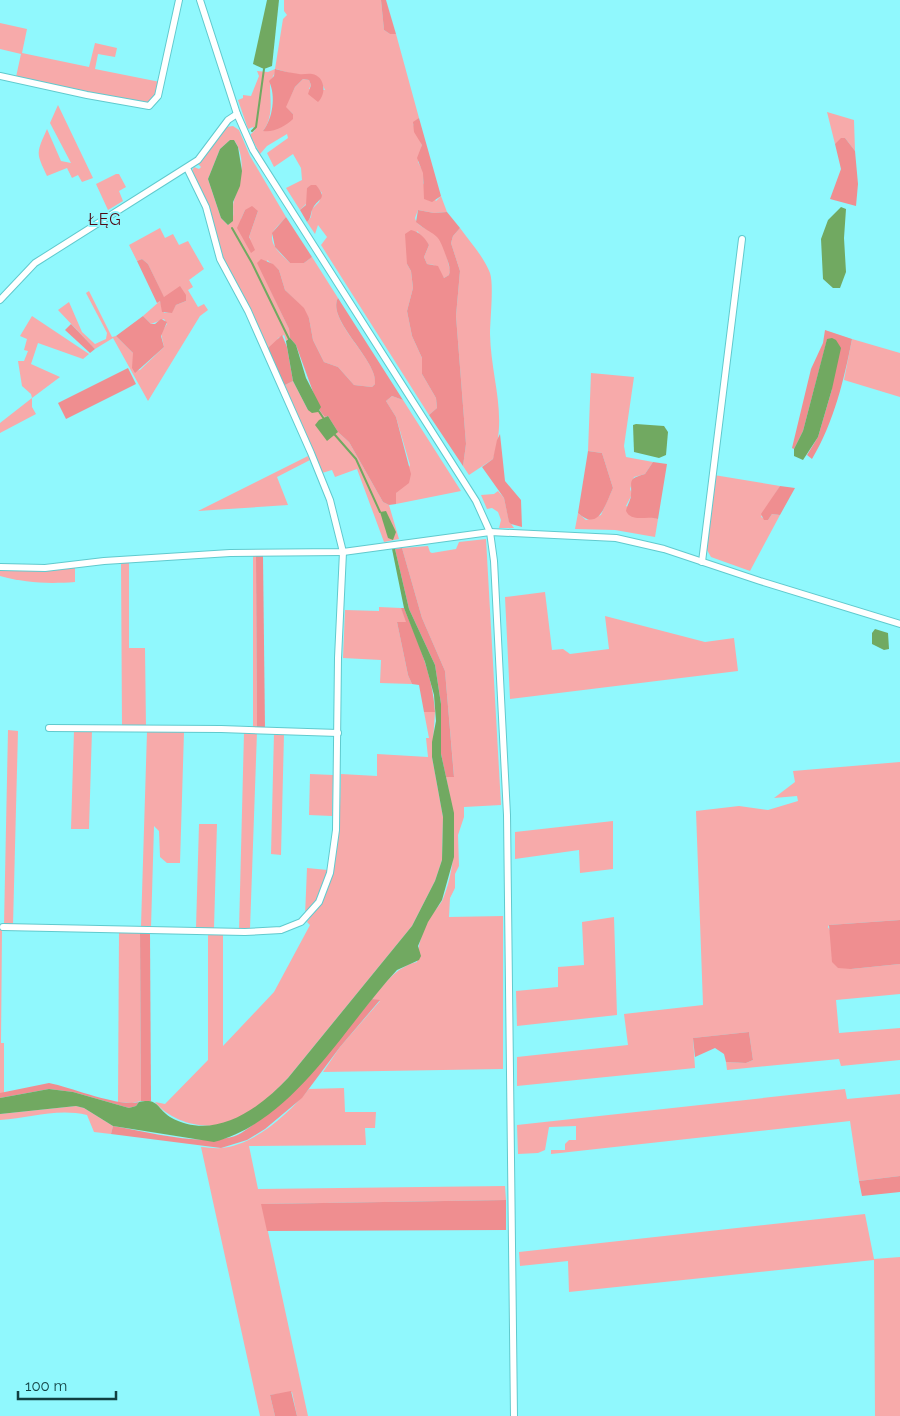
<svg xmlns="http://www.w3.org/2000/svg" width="900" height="1416" font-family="Raleway,sans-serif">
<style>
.green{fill:#f7aaaa;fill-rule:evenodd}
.forest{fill:#ef8e90}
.water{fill:#71a961}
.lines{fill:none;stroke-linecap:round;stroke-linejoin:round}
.stream{stroke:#71a961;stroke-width:2}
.street-casing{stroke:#60cace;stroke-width:8}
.street{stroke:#fff;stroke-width:6}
.labels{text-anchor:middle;stroke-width:4;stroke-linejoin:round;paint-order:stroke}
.quarter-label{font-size:16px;letter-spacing:1px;fill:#500a15;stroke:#90f8fd}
</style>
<rect width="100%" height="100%" fill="#90f8fd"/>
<g class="green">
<path d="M284,0H381L384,30L390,34H396L419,118L413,124L422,145L418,162L424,173L423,183L436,201L441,196L447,212L434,213L418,210L415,218C417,228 431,229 437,236C445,244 447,259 450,270L449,275L444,278L434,265L427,264L424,257L429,245L417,231L407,264L411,271L413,288L407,311L412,336L422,358V374L436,398L437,408L429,415L321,245L327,237L318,225L315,234L307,222L311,217L312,209L319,202L322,193L315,185L307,188L308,202L300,210L286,188L302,180L301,168L293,154L274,167L267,153L288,138L287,134L267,146L260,154L250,135L255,130L253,127L248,129L238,100L243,98V95L251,96L259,76L257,71L268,72L275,69L283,19L287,15L284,11ZM276,69C284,71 292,74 300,75C316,76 318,72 325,90L309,89L311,85L309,80L303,79L295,87L285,107L293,114L263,131C274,116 270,101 270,84C270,79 275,75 276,69Z"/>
<path d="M0,23L27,29L22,53L89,67L95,43L117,48L115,57L98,54L95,69L160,82C156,93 154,102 142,104L16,77L21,54L0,49Z"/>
<path d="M58,105L93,178L82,182L78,175L72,178L67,168L47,176C36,152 36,154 47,129L61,161L71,163L50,123Z"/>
<path d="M827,112L854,120L855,151L845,138L835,144Z"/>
<path d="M233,126L239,130L250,156L286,217C283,221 278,225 275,229C265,242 282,255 290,263H304L312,257L338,298C326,321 379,361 375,384L372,387L354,385L338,367L324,362L313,340L309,318L296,301L285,290L279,270L267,260L264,276L289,329L290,338L286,341L284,335L278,338L276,343L267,349L220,253L209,208L192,171L194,167L199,169L201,167L197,163L226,127ZM230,140H234C247,158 241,181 234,200C231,209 237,217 228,225L221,218L208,179L220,149ZM245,210L258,211L249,237L251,240L241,219Z"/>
<path d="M116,174H119L126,187L119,191L123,201L108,210L96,184Z"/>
<path d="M160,228L165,238L173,234L179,245L188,241L204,269L189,280L193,287L188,290L198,307L204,304L208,310L200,316L148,401L113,338L95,349L58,310L69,302L82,332L95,344L106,339L107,333L86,293L89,291L112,337L116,336L133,353L134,371L140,370L164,347L161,333L167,324L164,319L151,324L143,316L160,301L164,313L172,312L176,305L186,301L164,298L148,264L142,259L137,261L129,245Z"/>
<path d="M460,228C470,242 484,257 490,273C494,285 490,320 490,334C491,379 508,415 493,459L469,475L463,466L466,444L456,316L460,271L451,243L453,236Z"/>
<path d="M32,316L89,354L83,359L38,343L31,364L60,377L32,398V407L36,414L0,433V423L32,398L31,394L22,386L18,361H24L28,351L24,350L27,339L20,336Z"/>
<path d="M852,339L900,353V397L844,380Z"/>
<path d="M591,373L634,377L624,446L626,457L653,462L645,474L634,477L630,489L632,494L626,506L647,516L658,519L655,537L615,530L575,529L578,513L586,520L601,515L613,488L602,453L588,451Z"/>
<path d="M293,381L308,410L320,411L325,417L328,416L338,432L349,442L383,502L389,505L399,539L384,542L357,469L335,477L332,470L322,473L283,386Z"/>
<path d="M392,396L403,400L461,491L396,504L395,495L410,465L396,417L386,401Z"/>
<path d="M308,456L310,460L277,477L288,505L198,511Z"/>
<path d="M714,475L780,486L761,517L768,520L772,514L780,515L750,571L711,557L707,550Z"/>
<path d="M498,491L504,498L509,521L514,528H499L501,520L498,512L492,508L487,509L481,495L494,494Z"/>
<path d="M486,539L501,805L464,807V817L458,835L459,866L455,874V888L450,898L449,917L503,916V1069L323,1072L340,1047L380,1001L372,999C385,983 396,967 417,962C418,947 421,934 428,921C432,913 439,907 443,899C459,859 455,818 446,777L454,776L445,671L422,618L402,548L428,546L430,552L432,553L456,549L459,542Z"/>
<path d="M253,556H256L257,729H253Z"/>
<path d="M121,562H129V648H145L146,728L122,727Z"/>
<path d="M75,566V582C48,584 26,583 0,576V569Z"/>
<path d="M545,592L552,650L563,649L570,654L609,649L605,616L705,642L734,638L738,671L510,699L505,597Z"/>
<path d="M379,607L401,608L407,622H397L408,675L412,684L380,683L381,660L343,658L345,610L379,611Z"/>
<path d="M424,712H435L432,757L443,817L442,860L435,881L412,926L288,1078C273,1094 254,1112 233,1121C208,1132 172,1123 155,1102L165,1104L208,1060V934H223V1046L274,992L310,925L307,922C342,878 339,828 341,774L377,776V754L428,757L426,738H429Z"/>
<path d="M8,730L18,731L13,925H4Z"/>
<path d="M74,730H92L89,829H71Z"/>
<path d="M147,732H184L180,863H167L160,857L159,831L154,826L151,927L141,926Z"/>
<path d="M244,732H257L250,929L239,930Z"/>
<path d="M274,733L284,734L281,855L271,854Z"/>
<path d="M900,762V920L829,925L828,927L851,969L900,964V994L836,1000L839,1033L900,1028V1060L841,1066L839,1059L727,1070L726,1062L746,1063L753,1060L749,1032L693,1038L695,1068L517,1086V1057L628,1045L624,1014L703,1005L696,811L739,806L768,810L798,801L797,796L774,798L795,782L793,771Z"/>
<path d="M310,774L333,775L332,816L309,815Z"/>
<path d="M613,821V869L580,873L579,850L515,859V832Z"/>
<path d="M199,824H217L214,928H196Z"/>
<path d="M307,868L328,870L315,903L305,916Z"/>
<path d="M614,917L617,1015L517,1026L516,991L558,987V967L584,965L582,922Z"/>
<path d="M0,930H2L1,1043H4V1093H0Z"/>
<path d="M119,930L140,931L141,1101L132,1103L118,1102Z"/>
<path d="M344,1088L345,1112H376L375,1128H365L366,1145L249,1146L258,1189L505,1186L506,1200L262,1204L308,1416H297L292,1392L270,1395L275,1416H260L201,1147C207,1147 215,1149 221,1148C255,1145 288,1114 309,1089Z"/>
<path d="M845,1089L847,1099L900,1094V1176L859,1181L850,1121L551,1154V1150H565V1144L569,1140H576V1126L549,1127L545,1150L538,1153L518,1154L517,1125Z"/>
<path d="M76,1106L84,1108L113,1126L111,1134L94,1132L87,1115C57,1108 30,1118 0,1120V1114Z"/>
<path d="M865,1214L874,1259L900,1257V1416H875L874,1260L569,1292L568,1261L520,1266L519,1252Z"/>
</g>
<g class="forest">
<path d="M381,0H386L396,34H390L384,30Z"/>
<path d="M275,69C283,71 291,73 299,74C303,75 308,73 312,74C325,76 327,94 318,102L308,94L311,85L309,80L303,79L295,87L286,107L293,114V119C286,126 273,133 263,131C273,118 276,96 269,81L274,76Z"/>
<path d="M419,118L441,196L432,202L424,199L423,173L417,158L422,145L414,132L413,122Z"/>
<path d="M841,138H845L855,151L858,184L856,206L830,199L841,169L835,144Z"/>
<path d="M311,185H316C328,200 319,197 313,208C310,213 312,217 307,222L300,210L306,205L307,188Z"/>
<path d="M252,206L258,211L249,237L255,250L251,253L237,228L245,210Z"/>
<path d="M418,210L434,213L447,212L460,228L453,236L451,243L460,271L456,316L466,444L463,466L429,415L437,408L436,398L422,374V358L412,336L407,311L413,288L411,271L407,264L405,234L411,230C420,232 425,238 429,245L424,257L427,264L438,266L444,278L449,275C451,268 448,262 446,256C437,229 435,238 416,222Z"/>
<path d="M286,217L312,257L304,263H290L275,247L272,233Z"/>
<path d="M142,259L148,264L164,297L180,286L186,295V301L176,305L172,313L162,312L160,301L157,303L137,261Z"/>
<path d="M261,259L273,264L279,270L285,290L304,308L309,318L313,340L324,362L338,367L354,385L372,387L375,384C379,361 326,320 338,298L403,400L392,396L386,401L396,417L411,474L409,483L396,493V504L389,505L383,502L349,442L338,432L328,416L325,417L320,411L296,345L290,338L289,329L257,263Z"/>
<path d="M143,316L151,324H155L161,319L167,322L161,336L164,347L135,373L132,368L133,353L116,336Z"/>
<path d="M71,324L95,349L90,353L65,330Z"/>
<path d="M825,330L852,339C844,380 834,422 812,459L807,455L818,437L832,389L827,340L803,431L794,449L792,448L811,369L823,343Z"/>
<path d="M282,335L287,347L293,381L283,386L267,349Z"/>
<path d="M128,368L136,384L66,419L58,403Z"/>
<path d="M500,434L505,481L521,500L522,527L511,524L509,522L504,498L482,467L493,459L497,440Z"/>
<path d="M588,451L602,453L613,488C605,505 599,532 578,513Z"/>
<path d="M653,462L667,464L658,519C646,515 632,523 626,511C627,505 631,500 631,495C632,481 627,479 645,474Z"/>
<path d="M780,486L795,488L780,515L772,514L768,520H764L761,514Z"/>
<path d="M402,548L422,618L445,671L454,777H446L441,754V704L435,665L409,609L395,549Z"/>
<path d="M256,556H263L265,729H257Z"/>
<path d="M401,608H404C418,642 433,676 435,712H424L419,685L412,684L408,675L397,622H406Z"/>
<path d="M900,920V964L851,969L838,968L832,962L829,925Z"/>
<path d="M140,931L150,932L151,1101H141Z"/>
<path d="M372,999L380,1000L340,1047L302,1098L265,1129L247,1140L221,1148L111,1134L113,1126C150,1132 190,1144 227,1138C237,1137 246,1130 254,1124C302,1091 335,1043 372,999Z"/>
<path d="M749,1032L753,1060L746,1063L726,1062L724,1054L715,1048L695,1057L693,1038Z"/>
<path d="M49,1083C74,1088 117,1107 139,1102L136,1106L129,1108L73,1092L49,1089L0,1098V1093Z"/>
<path d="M900,1176V1192L862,1196L859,1181Z"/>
<path d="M506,1200V1230L267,1231L261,1204Z"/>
<path d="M291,1391L297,1416H275L270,1395Z"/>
</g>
<g class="water">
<path d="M267,0H279L272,66L264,69L253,64Z"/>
<path d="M230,140H234L238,147L242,171L240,186L233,202V221L228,225L221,218L208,179L220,149Z"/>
<path d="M841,207L846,209L844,238L846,272L840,288H833L823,279L821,239L828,220Z"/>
<path d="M290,338L296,345L306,378L321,407L318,412L312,413L308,410L293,381L286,341Z"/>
<path d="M832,338L836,340L841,348L832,389L818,437L803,460L794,456V449L803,431L827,339Z"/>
<path d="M328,416L338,432L327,441L315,425L319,420Z"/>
<path d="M636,424L664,426L668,432L666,455L659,458L634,452L633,425Z"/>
<path d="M386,511L396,532L393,540L388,538L380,512Z"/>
<path d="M392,549H395L409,609L435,665L441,704V754L454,813V857L442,900L428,922L418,946L421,956L419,960L397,970C344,1027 294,1121 214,1142L113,1126L84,1108L76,1106L0,1114V1098L49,1089L73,1092L129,1108L136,1106L139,1102C159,1098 156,1108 170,1117C214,1142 259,1109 288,1078L412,926L435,881L442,860L443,817L432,757V742L436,721L434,695L425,662L404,608Z"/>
<path d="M875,629L888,633L889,649L884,650L872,644V633Z"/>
</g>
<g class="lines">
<g class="stream">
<path d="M252,131L256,127L264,69"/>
<path d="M232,228L252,263L289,339"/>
<path d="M318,410L324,419"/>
<path d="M335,435L356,459L380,512"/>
</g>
<defs>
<g id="street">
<path d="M200,0L237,114L253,150L476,501L490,532L494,561L507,815L514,1416"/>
<path d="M0,76L87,95L149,106L158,96L179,0"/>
<path d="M0,300L35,263L198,160L228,120L237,114"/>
<path d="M702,562L742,239"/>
<path d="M0,567L45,568L104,561L230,553L343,552L490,532L616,538L664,549L760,581L900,624"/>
<path d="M49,728L221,729L338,733"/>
<path d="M3,927L245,932L281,930L301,922L319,902L330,873L336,830L338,658L343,552L330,500L311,453L248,311L220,259L206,207L187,168"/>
</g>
</defs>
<use href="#street" class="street-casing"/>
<use href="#street" class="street"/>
</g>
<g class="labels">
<g class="quarter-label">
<text x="105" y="225">ŁĘG</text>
</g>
</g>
<path d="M18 1391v8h98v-8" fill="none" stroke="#103f41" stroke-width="2.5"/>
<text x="25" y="1391" font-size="15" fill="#103f41" stroke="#90f8fd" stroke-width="4" paint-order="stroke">100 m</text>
</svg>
